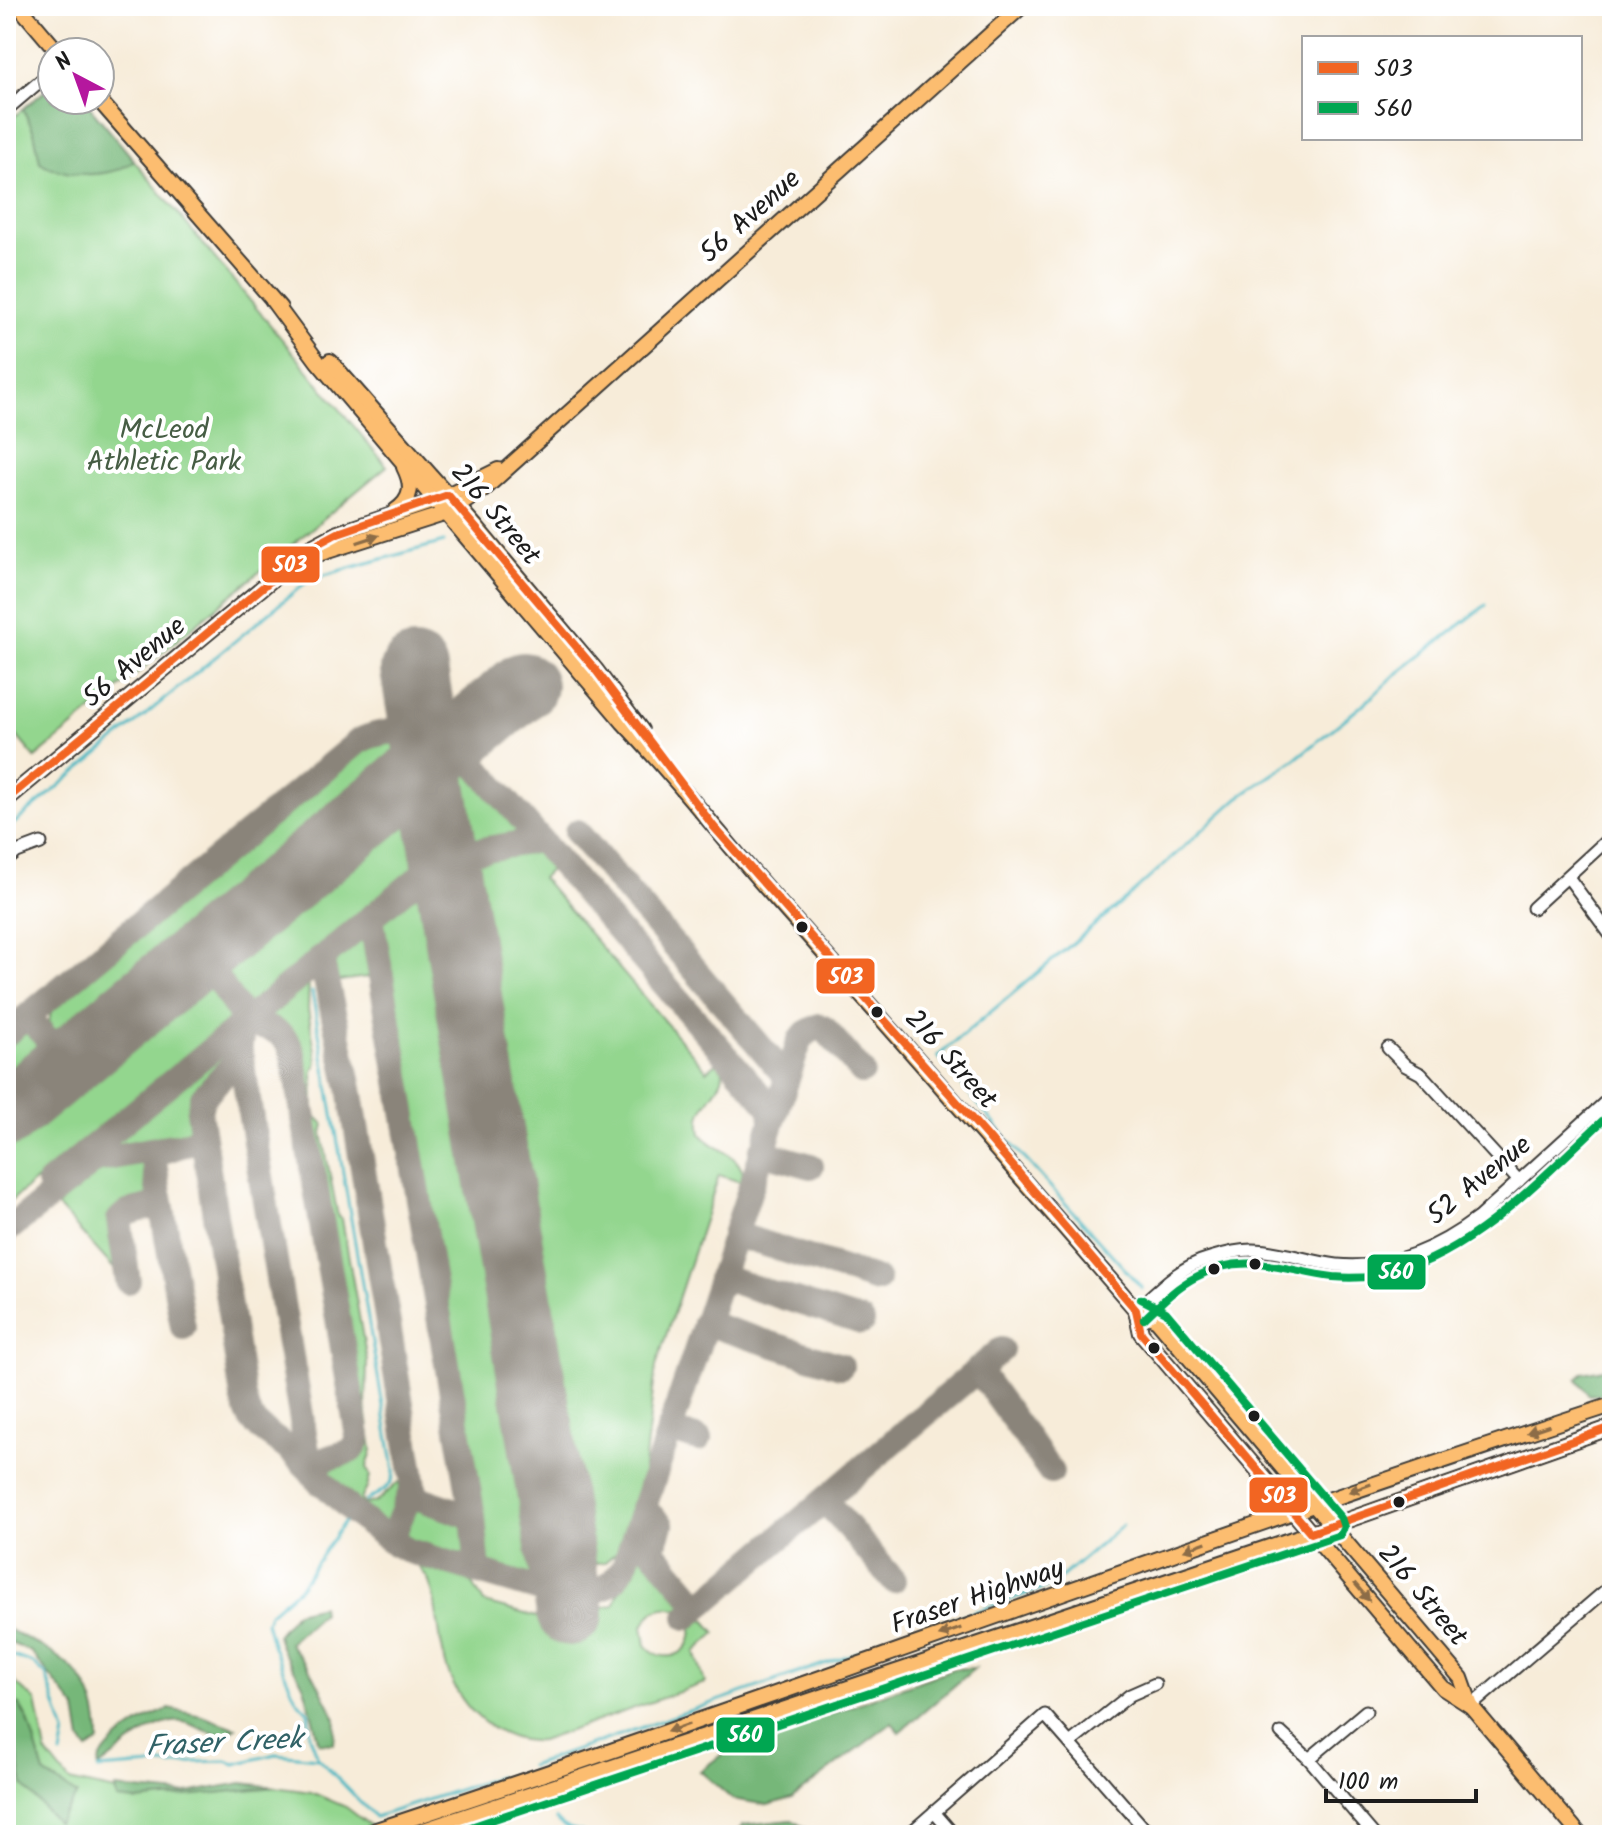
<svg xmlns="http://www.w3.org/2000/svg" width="1618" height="1841" font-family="Kalam,sans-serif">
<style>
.green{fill:#93d68e;stroke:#587955;stroke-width:2}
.forest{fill:#76b779;stroke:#496a4a;stroke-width:2}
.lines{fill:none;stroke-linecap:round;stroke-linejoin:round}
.stream{stroke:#4ab8c3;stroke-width:3}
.taxiway{stroke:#8a847a;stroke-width:26}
.runway{stroke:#8a847a;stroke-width:68}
.minor-casing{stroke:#3d3b38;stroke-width:15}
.major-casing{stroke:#3d3b38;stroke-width:18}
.minor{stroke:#fff;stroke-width:11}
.major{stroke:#fcbd6f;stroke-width:14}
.bus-1-casing{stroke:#fff;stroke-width:14}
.bus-2-casing{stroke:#fff;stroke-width:14}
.bus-1{stroke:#f26522;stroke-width:8}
.bus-2{stroke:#00a651;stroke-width:8}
.oneway{fill:#8c6c46}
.bus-dot{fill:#1c1c1c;stroke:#fff;stroke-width:3}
.labels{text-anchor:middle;stroke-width:8;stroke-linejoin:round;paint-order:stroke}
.street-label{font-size:28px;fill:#1c1c1c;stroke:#fff}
.park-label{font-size:28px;fill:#465d44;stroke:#fff}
.water-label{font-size:30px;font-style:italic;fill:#316267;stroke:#fff}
.line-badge{stroke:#fff;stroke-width:3}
.badge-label{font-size:22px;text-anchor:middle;font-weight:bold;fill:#fff}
</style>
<rect width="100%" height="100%" fill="#fff"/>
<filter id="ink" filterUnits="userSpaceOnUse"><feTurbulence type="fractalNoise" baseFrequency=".0125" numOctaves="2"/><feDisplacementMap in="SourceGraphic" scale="16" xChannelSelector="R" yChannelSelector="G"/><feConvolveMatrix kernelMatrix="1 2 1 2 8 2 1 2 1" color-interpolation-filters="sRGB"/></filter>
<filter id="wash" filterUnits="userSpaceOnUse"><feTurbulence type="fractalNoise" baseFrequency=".006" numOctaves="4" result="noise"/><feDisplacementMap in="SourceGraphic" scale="32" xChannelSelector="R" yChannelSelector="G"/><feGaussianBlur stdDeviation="1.8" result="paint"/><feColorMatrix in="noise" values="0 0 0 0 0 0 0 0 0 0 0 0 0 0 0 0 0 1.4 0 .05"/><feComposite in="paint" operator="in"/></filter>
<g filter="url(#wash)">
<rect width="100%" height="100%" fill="#f7ecd9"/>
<g class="green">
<path d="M52,85V100H84L387,466L35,758L6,723V123Z"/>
<path d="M398,740L408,742L411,755L73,1035L55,1033L49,1024L52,1004L365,743Z"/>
<path d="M462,761L527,837L459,847L446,771Z"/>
<path d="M417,796L428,862L249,1009L242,1007L215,967L217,960Z"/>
<path d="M536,847L553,867L542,878L707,1071L719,1061C733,1080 706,1097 701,1114C699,1120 700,1128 701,1134C714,1150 736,1151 743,1173L740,1182L719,1175L656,1366L642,1483L620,1549L605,1562L590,1564L577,1555L461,860Z"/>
<path d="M431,876L543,1559L533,1575C518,1578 491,1574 483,1561L377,919Z"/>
<path d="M356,936H361L371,946L375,976L333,982L328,959Z"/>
<path d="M201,975L206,976L232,1015V1051L225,1065L194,1099V1132L189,1137L94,1156L53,1187L42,1175L6,1205V1136Z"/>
<path d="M309,975L308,1010L317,1062L313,1071L314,1114L324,1124L322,1133L338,1217L342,1219L367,1361L366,1407L372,1450L367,1467L370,1476L367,1488L361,1499L364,1504L376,1502L399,1482L403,1497L385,1527L331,1485L324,1473L330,1462L352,1454L361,1440L295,1049L284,1031L256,1019Z"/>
<path d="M16,1033L37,1034L43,1042L44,1059L6,1091V1041Z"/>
<path d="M145,1154L154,1201L122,1208L110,1218L109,1235L117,1272L52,1200L99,1164Z"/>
<path d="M419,1508L464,1523L472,1560L468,1564L405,1542L402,1527L408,1513Z"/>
<path d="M635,1550H644L689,1605L682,1612C665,1603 650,1609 643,1626L646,1645C666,1670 701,1650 689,1620L698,1612L716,1633L695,1652L705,1683L541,1741C499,1744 461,1710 448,1671C439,1646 439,1617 432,1591L428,1579L413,1559L468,1575L484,1603L540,1618L614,1605Z"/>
<path d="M6,1678L12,1680L36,1701L46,1752L69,1781L125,1793L167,1797L267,1786L311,1792L346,1807L372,1827L352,1835H6Z"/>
</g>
<g class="forest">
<path d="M52,85V100H84L134,160C112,180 63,177 40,162L34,132L23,109Z"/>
<path d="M1608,1368L1612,1370V1393L1589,1395L1577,1379L1582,1373Z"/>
<path d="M321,1606L322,1613L289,1643L313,1674L336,1719L334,1744L319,1743C314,1725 310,1705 304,1687C296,1667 281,1656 277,1635L296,1612Z"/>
<path d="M6,1628C60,1655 100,1674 99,1742L88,1750L81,1741L76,1709L31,1652L6,1641Z"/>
<path d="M975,1668L900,1732L892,1723L792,1798L768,1805L732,1799L700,1771L724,1753L952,1669Z"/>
<path d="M6,1697L20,1706L28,1720L44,1773L77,1795L57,1823L23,1785L12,1727L6,1721Z"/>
<path d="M169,1709L202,1716L236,1728C214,1746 194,1717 172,1722C143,1728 121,1752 98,1768C99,1744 148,1717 169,1709Z"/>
<path d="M242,1783L276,1787L136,1801L117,1799L115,1788L181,1794Z"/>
<path d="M792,1820L817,1835L834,1829L854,1835H734L743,1825Z"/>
</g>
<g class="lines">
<g class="stream">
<path d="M6,830L310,579L444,542"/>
<path d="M312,992L394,1470C395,1487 378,1493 366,1501"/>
<path d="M1142,1288L1009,1141L938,1056L1127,898L1238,798L1294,760L1370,699L1394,676L1486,605"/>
<path d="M6,1654L33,1663L46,1675L65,1733L61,1755"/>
<path d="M318,1758L310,1736L308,1712L296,1699L273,1647L266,1622L269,1614L300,1587L346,1519"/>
<path d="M530,1766L1052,1585L1123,1525"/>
<path d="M98,1769L166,1764L170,1766L194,1762L226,1761L235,1764L276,1754L318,1758L375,1817L498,1777"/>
<path d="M556,1819C568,1834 576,1826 588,1835"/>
</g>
<g class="taxiway">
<path d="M577,832L787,1078"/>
<path d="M540,840L445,856L251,1017L242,1031L238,1059L203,1097L199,1111L243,1397C245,1405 247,1414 252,1420C262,1433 279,1440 291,1451C327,1487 363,1527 409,1551L540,1590H548L558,1584L563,1569"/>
<path d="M371,917L473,1517L478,1571"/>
<path d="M200,954L248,1025C269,1027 286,1031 293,1054L358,1437C355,1467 313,1442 319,1482"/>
<path d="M321,958L350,1088L414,1485L396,1528L394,1543"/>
<path d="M28,1016L67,1063"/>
<path d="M6,1034L359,741C379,730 426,726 447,736C453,738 457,743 461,748L766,1102L771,1110L772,1122"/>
<path d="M240,1052L307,1451L313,1474"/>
<path d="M761,1152L811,1166"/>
<path d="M49,1183L247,1020"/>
<path d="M160,1197L183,1327"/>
<path d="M6,1231L96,1160L172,1146"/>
<path d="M734,1234L877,1280"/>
<path d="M720,1277L862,1322"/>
<path d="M128,1281L119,1220C130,1206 149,1212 160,1200L154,1162L158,1153L196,1140L201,1133"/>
<path d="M705,1323L841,1366"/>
<path d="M978,1370L1051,1472"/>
<path d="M669,1430L699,1439"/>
<path d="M410,1495L473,1517"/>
<path d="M825,1500L893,1580"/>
<path d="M643,1508L661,1525L652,1550L698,1604L705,1602"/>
<path d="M563,1569L575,1588C599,1596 614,1585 625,1564L800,1040L806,1033L819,1026L825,1029L862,1072"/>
<path d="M687,1617L1001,1350"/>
</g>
<g class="runway">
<path d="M414,670L570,1612"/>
<path d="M6,1114L523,686"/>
</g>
</g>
</g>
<g filter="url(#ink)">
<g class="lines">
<defs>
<g id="minor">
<path d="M6,110L52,71"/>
<path d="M6,861L17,852L41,843"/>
<path d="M1568,877L1612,937"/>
<path d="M1533,908L1606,841"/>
<path d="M1388,1048L1406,1066L1421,1074L1519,1181"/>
<path d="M1136,1310C1158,1290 1180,1266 1210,1258C1223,1254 1239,1250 1252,1250C1280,1250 1309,1262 1337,1265C1389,1270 1437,1249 1478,1218L1612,1096"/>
<path d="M1471,1706L1612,1585"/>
<path d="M1281,1733L1309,1759L1374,1835"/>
<path d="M1070,1743L1130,1695L1155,1684"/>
<path d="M1309,1759L1366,1711"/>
<path d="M934,1812L954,1835"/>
<path d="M908,1835L1045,1715L1150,1835"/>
</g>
<g id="major">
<path d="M19,6L58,52"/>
<path d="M99,100L280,308"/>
<path d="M273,301L318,362L623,722C674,776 720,835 769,891C892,1030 1015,1169 1136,1310L1157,1320L1461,1678L1471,1706"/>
<path d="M330,361L475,526L595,669L641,730"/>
<path d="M395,511C413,499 413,485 404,467"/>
<path d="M293,562L447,513L483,490L1022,6"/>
<path d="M6,800L310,548L338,533L437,500L498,470"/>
<path d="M1136,1310L1141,1333L1443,1688L1471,1706L1580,1835"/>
<path d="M361,1835C780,1698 1192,1541 1612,1405"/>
<path d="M409,1835L1311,1533L1612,1427"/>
</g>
</defs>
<use href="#minor" class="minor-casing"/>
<use href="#major" class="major-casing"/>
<use href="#minor" class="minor"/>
<use href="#major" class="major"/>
<defs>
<path id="bus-1" d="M6,800L310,548L338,533L448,495L595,669L714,827L987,1136L1136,1310L1141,1333L1311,1533L1612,1427"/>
<g id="bus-2">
<path d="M1144,1319C1160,1304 1176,1287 1196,1277C1246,1250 1283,1271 1333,1277C1355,1279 1378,1277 1399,1271C1480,1249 1551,1168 1612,1112"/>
<path d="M447,1835L1340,1535L1344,1527L1341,1518L1166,1312L1141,1299"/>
</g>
</defs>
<use href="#bus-1" class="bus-1-casing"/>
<use href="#bus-2" class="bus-2-casing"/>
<use href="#bus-1" class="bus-1"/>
<use href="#bus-2" class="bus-2"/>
</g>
<defs><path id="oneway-solid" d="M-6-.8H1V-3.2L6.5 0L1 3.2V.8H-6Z" transform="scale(2)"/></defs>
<g class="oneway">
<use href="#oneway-solid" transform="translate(368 539) rotate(-18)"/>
<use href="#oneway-solid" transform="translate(1538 1429) rotate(162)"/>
<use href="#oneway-solid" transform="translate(1360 1488) rotate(161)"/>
<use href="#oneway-solid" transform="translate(1195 1546) rotate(161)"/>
<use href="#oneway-solid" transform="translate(1362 1592) rotate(50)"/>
<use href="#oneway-solid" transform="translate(950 1632) rotate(161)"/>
<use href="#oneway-solid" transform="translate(678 1728) rotate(161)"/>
</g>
</g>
<g class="bus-dot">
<circle cx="802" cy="927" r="7"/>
<circle cx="877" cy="1012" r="7"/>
<circle cx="1255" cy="1264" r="7"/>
<circle cx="1214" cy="1269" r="7"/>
<circle cx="1154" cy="1348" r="7"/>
<circle cx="1254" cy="1416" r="7"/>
<circle cx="1399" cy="1502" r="7"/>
</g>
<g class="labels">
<g class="street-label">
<text transform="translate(749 215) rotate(-42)" y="10">56 Avenue</text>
<text transform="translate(497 513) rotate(50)" y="10">216 Street</text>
<text transform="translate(133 661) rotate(-40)" y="10">56 Avenue</text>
<text transform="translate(952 1058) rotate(48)" y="10">216 Street</text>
<text transform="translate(1478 1179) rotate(-39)" y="10">52 Avenue</text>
<text transform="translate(1424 1594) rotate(50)" y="10">216 Street</text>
<text transform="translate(977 1595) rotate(-19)" y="10">Fraser Highway</text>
</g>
<g class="park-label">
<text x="164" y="438">McLeod<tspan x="164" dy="32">Athletic Park</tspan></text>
</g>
<g class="water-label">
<text transform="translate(224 1742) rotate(-3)" y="10">Fraser Creek</text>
</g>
</g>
<g class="line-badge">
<rect x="260" y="545" width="61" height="39" rx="8" fill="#f26522"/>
<rect x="815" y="957" width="61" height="38" rx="8" fill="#f26522"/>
<rect x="1366" y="1253" width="61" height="38" rx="8" fill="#00a651"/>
<rect x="1248" y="1476" width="61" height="38" rx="8" fill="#f26522"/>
<rect x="715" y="1716" width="61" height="38" rx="8" fill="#00a651"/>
</g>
<g class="badge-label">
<text x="290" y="572">503</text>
<text x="846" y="984">503</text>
<text x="1396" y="1279">560</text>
<text x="1279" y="1503">503</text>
<text x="745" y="1742">560</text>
</g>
<rect width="1618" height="1841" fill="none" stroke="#fff" stroke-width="32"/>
<rect x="1302" y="36" width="280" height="104" fill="#ffffff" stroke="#a4a4a4" stroke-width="2"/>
<rect x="1318" y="62" width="40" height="12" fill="#f26522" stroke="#a4a4a4" stroke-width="2"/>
<text x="1374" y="76" font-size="24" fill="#1c1c1c">503</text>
<rect x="1318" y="102" width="40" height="12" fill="#00a651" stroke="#a4a4a4" stroke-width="2"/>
<text x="1374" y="116" font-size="24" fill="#1c1c1c">560</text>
<g transform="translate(76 76) rotate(319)"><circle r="38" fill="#ffffff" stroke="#a4a4a4" stroke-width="2"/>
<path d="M0-6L14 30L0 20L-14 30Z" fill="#b5179e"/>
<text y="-12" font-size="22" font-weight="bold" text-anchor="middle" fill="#1c1c1c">N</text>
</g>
<path d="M1326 1789v12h150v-12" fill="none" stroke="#1c1c1c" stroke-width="4"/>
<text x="1338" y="1789" font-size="24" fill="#1c1c1c" stroke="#ffffff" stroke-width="6" paint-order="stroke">100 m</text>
</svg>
